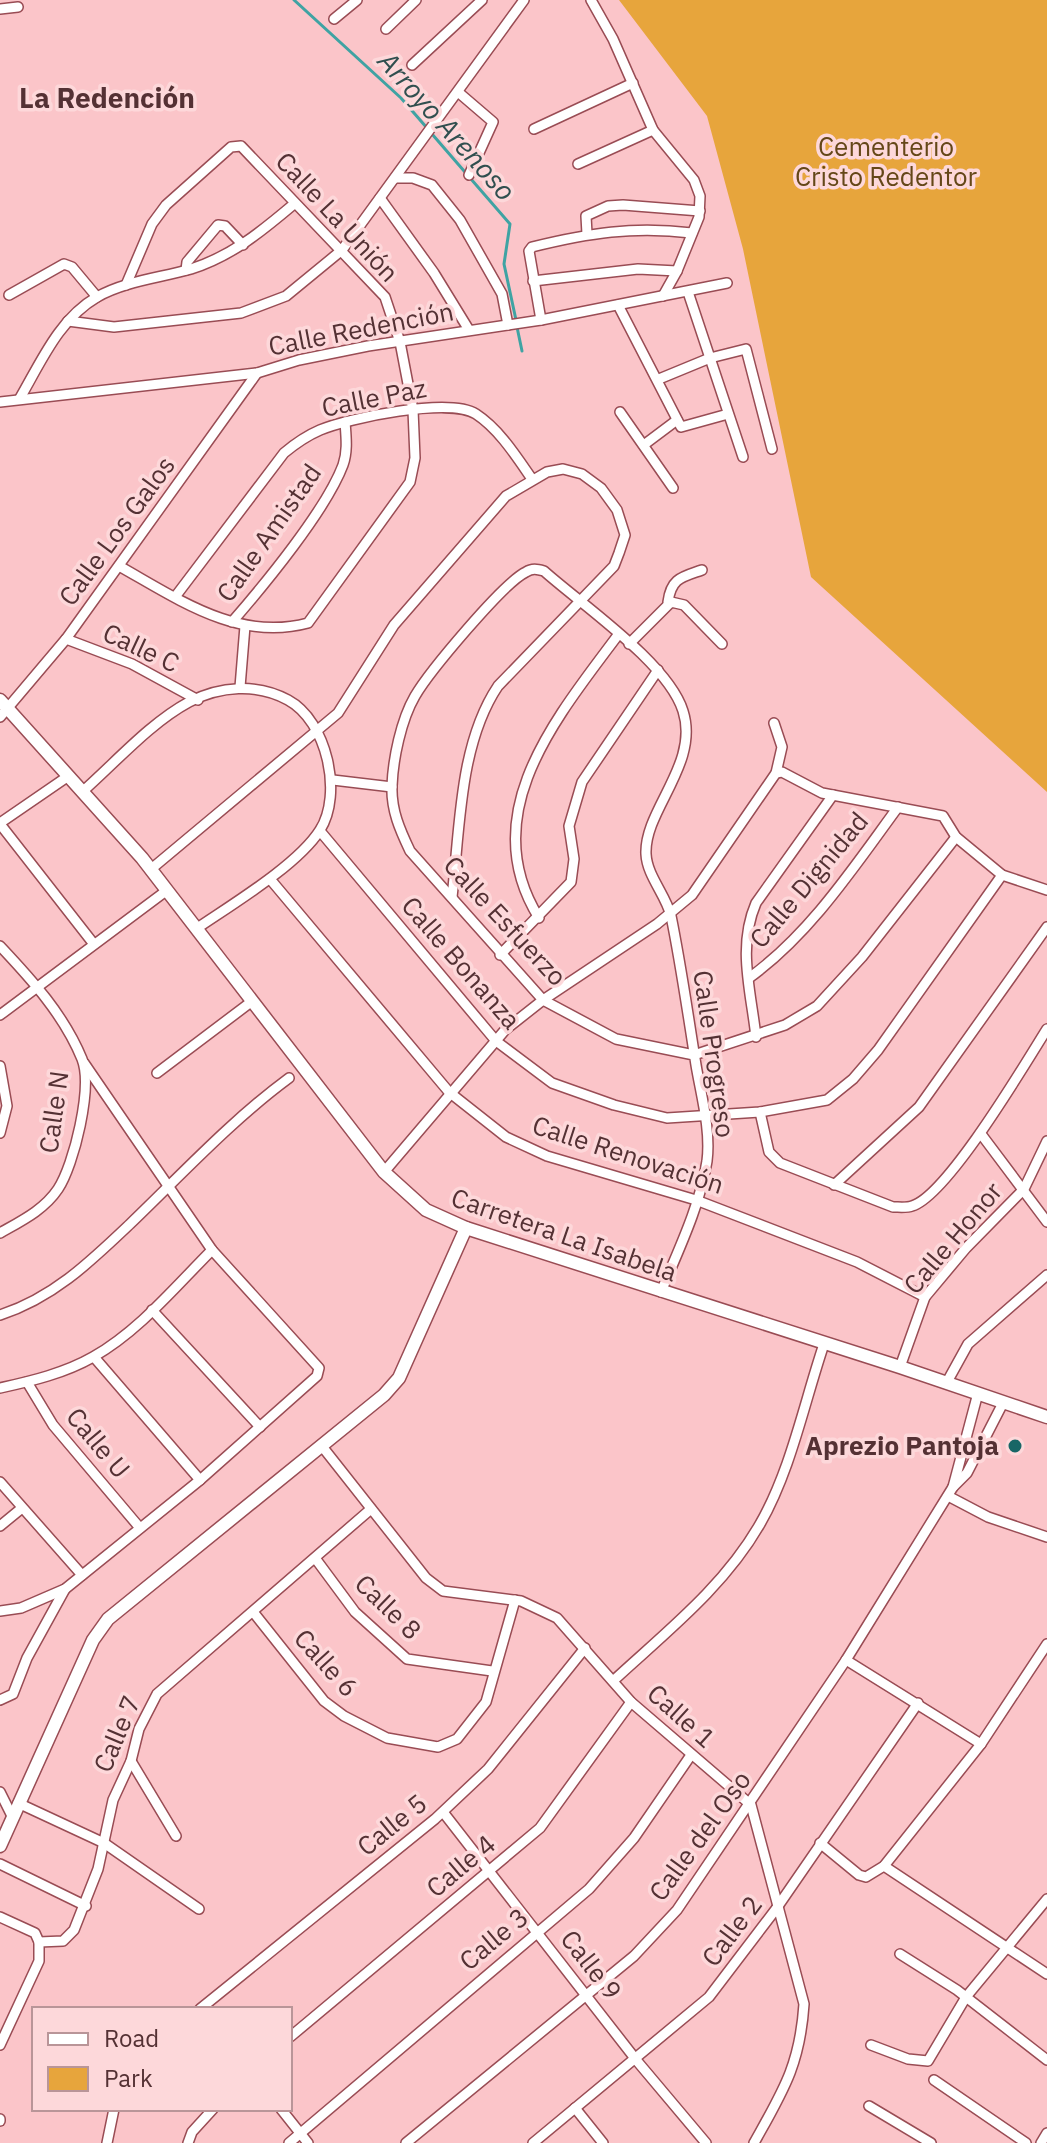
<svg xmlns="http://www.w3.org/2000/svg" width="1047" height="2143" font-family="'IBM Plex Sans',sans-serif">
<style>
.green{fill:#e7a53c}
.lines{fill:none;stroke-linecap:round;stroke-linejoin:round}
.stream{stroke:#3fa3a3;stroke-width:3}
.street-casing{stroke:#994c54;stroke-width:12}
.secondary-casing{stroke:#994c54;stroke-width:15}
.street{stroke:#fff;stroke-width:9}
.secondary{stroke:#fff;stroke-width:12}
.poi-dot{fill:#186666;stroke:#fdd8da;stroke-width:3}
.labels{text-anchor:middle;stroke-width:7;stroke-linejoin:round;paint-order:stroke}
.park-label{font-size:26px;fill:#654718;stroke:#fdd8da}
.street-label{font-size:26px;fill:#543134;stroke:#fdd8da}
.poi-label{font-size:26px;font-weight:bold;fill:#543134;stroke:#fdd8da;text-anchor:end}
.neighbourhood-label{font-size:28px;font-weight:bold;fill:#543134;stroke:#fdd8da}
.water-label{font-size:28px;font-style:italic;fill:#304f4f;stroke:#fdd8da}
</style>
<rect width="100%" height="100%" fill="#fbc5c9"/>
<path class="green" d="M619,0H1047V792L811,577L743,249L707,116Z"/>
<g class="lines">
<g class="stream">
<path d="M294,0L401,98L427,128"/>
<path d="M432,134L510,224L504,264L516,320"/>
<path d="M517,327L522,351"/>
</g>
<defs>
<g id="street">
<path d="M591,0L613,39L653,130L694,180L700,196L699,217L677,271L663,296"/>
<path d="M0,9L18,7"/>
<path d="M334,19L357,0"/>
<path d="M386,29L416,0"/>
<path d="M412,65L482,0"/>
<path d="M458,92L493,122L469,175"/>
<path d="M534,129L633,83"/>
<path d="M578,164L653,130"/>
<path d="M395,178H413L432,185L460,220L502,294L508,325"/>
<path d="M380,198L434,273L469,330"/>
<path d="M587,234L586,216L608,206L623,205L700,211"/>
<path d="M186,270L187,262L218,225L225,226L243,245"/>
<path d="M533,281L638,269L677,271"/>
<path d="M688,292L743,457"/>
<path d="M9,295L64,264L72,267L97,297"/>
<path d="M618,305L681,427L728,414"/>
<path d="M541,320L529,251L532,247C589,233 633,226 692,233"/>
<path d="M68,321L114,327L241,313L286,296L342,250L524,0"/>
<path d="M659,379L710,358L746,349L772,449"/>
<path d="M20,398C41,362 59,319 97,297C125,281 160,278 191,269C232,256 262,231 294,204"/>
<path d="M0,402L257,373L299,360L368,346L541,320L727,283"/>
<path d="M620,412L673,488"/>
<path d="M645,444L677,420"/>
<path d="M119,566C178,599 238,642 308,623L410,482L415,458L413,410L400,342L385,297L241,146L231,147L166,205L152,224L126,285"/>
<path d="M175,597L284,453C296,443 306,436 320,430C348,418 450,397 476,414C499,429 516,456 532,479"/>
<path d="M668,602C671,578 682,577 702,570"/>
<path d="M232,622C265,584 326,510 343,465C348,451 346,436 345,422"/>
<path d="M66,639L132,664L198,700"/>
<path d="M629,644L671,602L684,605L722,644"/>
<path d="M240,687L245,626"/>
<path d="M0,717L66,639L257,373"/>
<path d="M776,773L782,772L822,793L943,816L956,837L1002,875L1047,890"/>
<path d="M333,780L392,787"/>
<path d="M82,792C115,763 150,723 189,702C220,686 257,683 288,700C327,721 343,794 320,830C298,865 231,905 196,929"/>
<path d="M0,823L67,777"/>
<path d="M0,824L93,943"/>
<path d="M320,831L496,1041L552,1083L614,1105L667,1118L760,1112L827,1100L853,1079L878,1050L1002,875"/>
<path d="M150,870L338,713L394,625L506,496L547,472L563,469L582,474L601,488L617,510L625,535L619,553L614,566L498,686C459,744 460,829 452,897"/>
<path d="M270,879L449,1092L506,1137L547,1156L696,1200L857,1262L925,1297"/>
<path d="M539,918C474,814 557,717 618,635"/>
<path d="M0,946C32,980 64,1015 82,1059C93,1087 74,1165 58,1189C44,1210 21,1221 0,1233"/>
<path d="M500,955L571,882L574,859L569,826L582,782L658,670"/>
<path d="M749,978C810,934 854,867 898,807"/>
<path d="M0,1015L166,891"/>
<path d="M756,1037C751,991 737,947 756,903L833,795"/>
<path d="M0,1066L7,1106L0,1133"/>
<path d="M157,1073L251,1002"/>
<path d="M760,1112L769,1152L780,1163L893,1207C899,1207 907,1208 912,1206C947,1196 1025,1064 1047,1029"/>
<path d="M981,1134L1047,1222"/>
<path d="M384,1172L505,1030L543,1000L657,924L692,895L776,773L782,747L774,723"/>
<path d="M834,1185L919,1107L1047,927"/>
<path d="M661,1292C678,1251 700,1206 707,1161C711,1130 701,1095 696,1065C688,1015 681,965 671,916C666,895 647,876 646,854C644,810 700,764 683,711C668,663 582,605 544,571C537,569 532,568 526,572C503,583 429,672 415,696C401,720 393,759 392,786C391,810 400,830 410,851L543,1000L616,1039L694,1055L785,1025L817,1006L862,957L956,837"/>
<path d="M152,1310L260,1427"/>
<path d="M0,1315C53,1298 90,1262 130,1224C182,1174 232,1120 289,1078"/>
<path d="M94,1357L200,1480"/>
<path d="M900,1367L925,1297L966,1248L1024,1189L1047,1141"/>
<path d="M27,1382L53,1425L140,1528"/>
<path d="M947,1382L968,1344L1047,1275"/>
<path d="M0,1388C32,1381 65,1373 93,1357C139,1331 175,1287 212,1250"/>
<path d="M321,1445L426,1578L443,1591L521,1601L557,1618L631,1702L751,1805L804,2004C800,2065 783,2091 754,2143"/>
<path d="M0,1482L82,1575"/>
<path d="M953,1487L978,1393"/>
<path d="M948,1496L988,1517L1047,1537"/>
<path d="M0,1526L22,1508"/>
<path d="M315,1558L355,1612L407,1659L492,1671"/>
<path d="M0,1611L21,1608L65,1589L200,1480L317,1376L319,1368L212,1250L84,1063"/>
<path d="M254,1613L324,1701L344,1716L387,1738L438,1747L457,1739L486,1702L515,1600"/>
<path d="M846,1660L981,1744"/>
<path d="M613,1681C666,1632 724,1587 760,1524C791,1470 804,1403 824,1344"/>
<path d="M0,1700L13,1694L27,1658L65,1589"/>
<path d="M131,1761L176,1836"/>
<path d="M0,1792L12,1816"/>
<path d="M18,1803L104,1843L199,1909"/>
<path d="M443,1812L637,2061L706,2143"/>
<path d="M820,1843L859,1875L866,1877L884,1866L981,1744L1047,1644"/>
<path d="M0,1864L86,1906"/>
<path d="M884,1866L1047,1974"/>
<path d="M0,1917L35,1933L39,1942V1961L0,2045"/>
<path d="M39,1942L63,1941L74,1930L98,1869L113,1800L131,1761L139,1729L157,1694L371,1509"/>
<path d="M900,1954L957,1990L1047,2060"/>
<path d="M200,2009L435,1819L488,1769L585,1648"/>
<path d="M290,2037L540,1828L631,1702"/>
<path d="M871,2045L908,2059L928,2061L966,1997L1047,1899"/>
<path d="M934,2080L1026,2143"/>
<path d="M869,2106L931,2143"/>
<path d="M575,2108L603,2143"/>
<path d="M281,2109L308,2143"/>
<path d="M0,2119V2121"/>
<path d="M107,2143L114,2109"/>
<path d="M188,2143L192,2132L213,2109"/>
<path d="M289,2143L589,1889L634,1838L691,1755"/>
<path d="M406,2143L634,1956L677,1910L846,1660L953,1487L967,1473L1003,1403"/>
<path d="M533,2143L709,1997L776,1909L918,1703"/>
<path d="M1041,2143L1047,2133"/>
</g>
<g id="secondary">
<path d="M0,700L142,858L384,1172L426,1210L466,1228L900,1367L1047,1417"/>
<path d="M0,1846L93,1640L108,1619L384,1395L399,1378L466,1228"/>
</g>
</defs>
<use href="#street" class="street-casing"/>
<use href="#secondary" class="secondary-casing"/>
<use href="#street" class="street"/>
<use href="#secondary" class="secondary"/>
</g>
<circle class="poi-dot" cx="1015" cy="1446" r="8"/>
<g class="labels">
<g class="park-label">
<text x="886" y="156">Cementerio<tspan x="886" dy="30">Cristo Redentor</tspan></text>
</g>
<g class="street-label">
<text transform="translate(337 217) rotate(47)" y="9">Calle La Unión</text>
<text transform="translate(361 329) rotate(-11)" y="9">Calle Redención</text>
<text transform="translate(374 398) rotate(-11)" y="9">Calle Paz</text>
<text transform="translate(117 531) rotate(-54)" y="9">Calle Los Galos</text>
<text transform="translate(269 533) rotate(-55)" y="9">Calle Amistad</text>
<text transform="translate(141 648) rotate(25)" y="9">Calle C</text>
<text transform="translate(809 880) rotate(-50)" y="9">Calle Dignidad</text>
<text transform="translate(505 921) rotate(47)" y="9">Calle Esfuerzo</text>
<text transform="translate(461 963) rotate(49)" y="9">Calle Bonanza</text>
<text transform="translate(714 1054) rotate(82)" y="9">Calle Progreso</text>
<text transform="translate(54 1112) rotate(-82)" y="9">Calle N</text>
<text transform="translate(628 1155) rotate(18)" y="9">Calle Renovación</text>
<text transform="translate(564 1235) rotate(19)" y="9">Carretera La Isabela</text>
<text transform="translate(953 1238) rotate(-50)" y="9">Calle Honor</text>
<text transform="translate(98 1443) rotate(50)" y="9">Calle U</text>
<text transform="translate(388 1607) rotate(44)" y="9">Calle 8</text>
<text transform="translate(326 1663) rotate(48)" y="9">Calle 6</text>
<text transform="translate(681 1716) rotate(42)" y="9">Calle 1</text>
<text transform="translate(117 1734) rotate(-67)" y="9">Calle 7</text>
<text transform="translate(392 1825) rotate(-39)" y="9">Calle 5</text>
<text transform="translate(700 1836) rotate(-54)" y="9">Calle del Oso</text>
<text transform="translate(461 1866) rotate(-40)" y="9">Calle 4</text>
<text transform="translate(732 1931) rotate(-53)" y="9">Calle 2</text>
<text transform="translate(494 1939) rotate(-40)" y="9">Calle 3</text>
<text transform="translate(591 1965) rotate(52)" y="9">Calle 9</text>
</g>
<g class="poi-label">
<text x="999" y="1455">Aprezio Pantoja</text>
</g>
<g class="neighbourhood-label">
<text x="107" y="108">La Redención</text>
</g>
<g class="water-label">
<text transform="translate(447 126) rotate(48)" y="10">Arroyo Arenoso</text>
</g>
</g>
<rect x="32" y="2007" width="260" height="104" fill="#fdd8da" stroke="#b99598" stroke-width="2"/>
<rect x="48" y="2033" width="40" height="12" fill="#ffffff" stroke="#b99598" stroke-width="2"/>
<text x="104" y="2047" font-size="24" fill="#543134">Road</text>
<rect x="48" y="2067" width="40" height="24" fill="#e7a53c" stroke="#b99598" stroke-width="2"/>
<text x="104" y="2087" font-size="24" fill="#543134">Park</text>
</svg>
